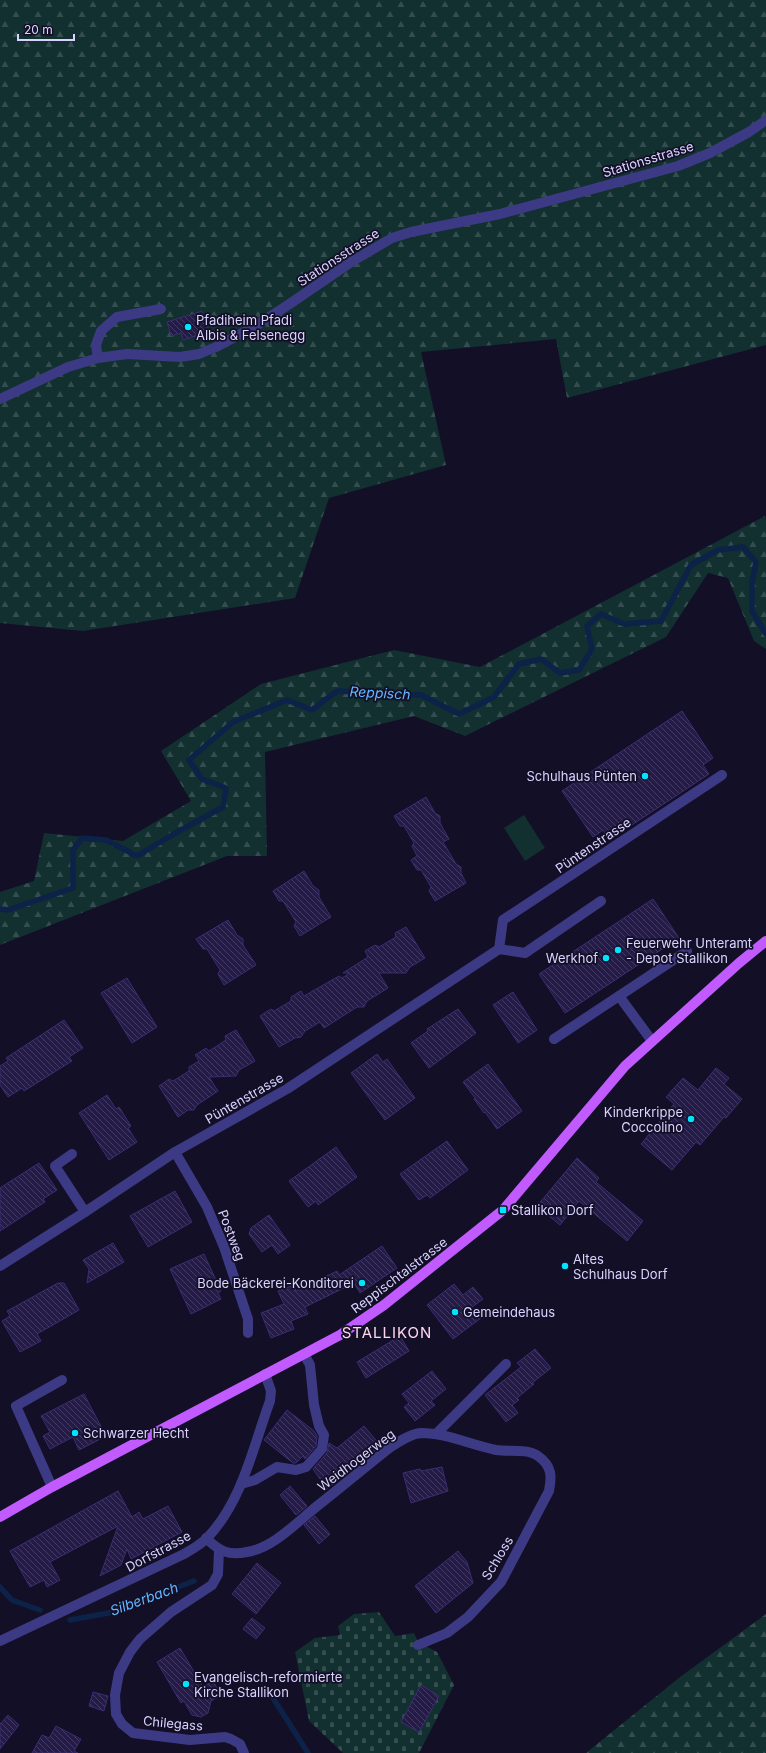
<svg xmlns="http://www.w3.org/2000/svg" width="766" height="1753" font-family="Inter,sans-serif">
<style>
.forest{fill:url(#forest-firs)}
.cemetery{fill:url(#cemetery-stones)}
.pitch{fill:#12302f}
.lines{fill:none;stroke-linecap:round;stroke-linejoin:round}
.stream{stroke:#0c2248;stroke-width:5.5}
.building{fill:url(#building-back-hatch);stroke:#3b2d73}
.minor{stroke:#3d3a85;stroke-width:10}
.major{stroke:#c25bff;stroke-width:10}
.poi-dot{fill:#00e5ff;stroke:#130f26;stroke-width:1.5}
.labels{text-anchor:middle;stroke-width:3.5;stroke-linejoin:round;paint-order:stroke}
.street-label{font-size:13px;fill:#d9d4ff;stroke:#130f26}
.poi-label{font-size:13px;fill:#d9d4ff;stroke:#130f26;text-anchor:start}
.water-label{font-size:14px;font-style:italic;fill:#62b6ff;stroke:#130f26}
.quarter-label{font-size:15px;letter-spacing:1px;fill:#ffd6f0;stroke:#130f26}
</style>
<defs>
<pattern id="forest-firs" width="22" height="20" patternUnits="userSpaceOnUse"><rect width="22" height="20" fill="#12302f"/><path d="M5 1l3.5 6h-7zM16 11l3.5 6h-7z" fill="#344d4e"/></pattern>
<pattern id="cemetery-stones" width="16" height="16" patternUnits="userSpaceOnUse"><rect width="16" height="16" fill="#12302f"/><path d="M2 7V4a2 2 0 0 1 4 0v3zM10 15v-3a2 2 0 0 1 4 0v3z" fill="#344d4e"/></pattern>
<pattern id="building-back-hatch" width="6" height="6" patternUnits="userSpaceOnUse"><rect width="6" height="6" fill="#241b47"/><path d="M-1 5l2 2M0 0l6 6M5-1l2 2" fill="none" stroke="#433b63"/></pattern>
</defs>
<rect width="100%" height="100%" fill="#130f26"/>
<g class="forest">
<path d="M0,0H766V345L567,398L556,339L421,352L446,465L329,498L295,598L83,631L0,623Z"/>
<path d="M765,516L766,521V649L754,641L728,578L708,573L666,637L465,736L414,716L265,752L267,856H227L0,945V892L34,881L44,833L123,841L191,801L161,751L261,684L394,650L480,667Z"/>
<path d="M766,1614V1753H586L680,1677Z"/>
</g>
<path class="cemetery" d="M379,1612L395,1636L414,1633L418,1642L437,1652L454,1685L419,1753H343L309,1721L295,1652L315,1638L340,1635L338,1626L354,1614Z"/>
<path class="pitch" d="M524,815L545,848L525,861L504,828Z"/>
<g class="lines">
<g class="stream">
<path d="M0,909L8,910L73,888V850L82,838L106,840L137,856L172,835L223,807L226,788L202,779L189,760L233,722L287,700L312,710L337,691L421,695L459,714L494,697L519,664L541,659L560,673L579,670L592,649L587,626L601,614L624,624L661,621L691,565L718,550L743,547L756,562L752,583V611L766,634"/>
<path d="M0,1587L12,1600L40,1610"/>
<path d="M70,1620L114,1612L194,1581"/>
<path d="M268,1690L308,1753"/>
</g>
</g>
<g class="building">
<path d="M202,311L209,331L183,340L181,333L171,336L167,322Z"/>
<path d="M682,711L713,758L703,765L709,774L609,840L603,830L593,837L562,791Z"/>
<path d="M426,797L435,813L440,816V823L449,839L443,842L456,864L461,867V873L466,883L435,901L429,891L431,887L421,870H417L411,860L417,856L412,846L414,843L404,826H400L394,816Z"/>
<path d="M304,871L313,886L319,890V897L331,917L300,936L294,926L296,922L283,901H279L273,891Z"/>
<path d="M653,899L679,938L565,1013L539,974Z"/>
<path d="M228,920L237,935L243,939V945L256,965L224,985L218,974L220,970L207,949H203L196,939Z"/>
<path d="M406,927L425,958L410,967L406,973H379L388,988L367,1001L364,1007H357L324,1028L320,1022L305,1031L301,1037L295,1038L279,1047L260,1016L271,1009L274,1011L291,1001V997L301,991L304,996L339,976L342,978L350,973H343L368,957L365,951L375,945L379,947L396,937L395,933Z"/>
<path d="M127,978L157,1027L132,1043L101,993Z"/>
<path d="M513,992L537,1030L518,1043L493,1005Z"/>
<path d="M458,1009L476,1033L429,1068L411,1043L428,1031L427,1029Z"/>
<path d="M64,1020L83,1048L69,1057L72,1061L24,1091L22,1088L8,1097L0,1085V1066L8,1061L6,1058Z"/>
<path d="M236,1030L255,1061L239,1070L236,1076L209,1077L218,1091L197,1105L194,1110H188L178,1117L159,1086L169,1079L173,1081L189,1071V1067L199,1061L195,1055L206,1048L209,1051L226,1040L225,1036Z"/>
<path d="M377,1054L383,1062L387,1059L415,1098L385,1120L351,1073Z"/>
<path d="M488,1064L522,1111L497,1129L485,1112L484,1113L474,1099L475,1098L463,1082Z"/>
<path d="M716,1068L729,1078L724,1084L742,1099L726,1118L724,1117L700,1145L696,1142L672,1170L641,1144L674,1104L666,1097L683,1078L698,1090Z"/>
<path d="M107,1095L116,1109L119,1107L131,1126L128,1128L137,1142L109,1160L79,1113Z"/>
<path d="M447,1141L468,1170L430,1198L427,1195L419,1200L400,1174Z"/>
<path d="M336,1147L357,1177L318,1205L316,1201L308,1207L289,1181Z"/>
<path d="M577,1158L599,1178L596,1182L643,1221L627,1241L579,1201L560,1225L537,1206Z"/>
<path d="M39,1163L57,1190L43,1199L45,1202L0,1231V1188Z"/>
<path d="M175,1191L192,1222L148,1247L130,1216Z"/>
<path d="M269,1215L290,1245L278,1254L272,1245L262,1252L249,1234L251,1228Z"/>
<path d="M113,1243L124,1262L87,1283L89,1269L83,1260Z"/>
<path d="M382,1246L397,1268L360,1293L354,1283L305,1307L308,1314L291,1321L294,1329L271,1338L261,1313L284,1304L278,1291L294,1285L296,1291L337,1271L339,1275Z"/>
<path d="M204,1254L221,1291L218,1293L221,1299L191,1314L170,1269Z"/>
<path d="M58,1283H64L79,1310L37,1334L41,1341L20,1352L2,1321L10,1316L7,1311Z"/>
<path d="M454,1284L463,1295L473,1287L483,1299L472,1307L481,1318L453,1339L427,1305Z"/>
<path d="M400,1336L409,1351L366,1378L357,1362Z"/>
<path d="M535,1349L551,1368L532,1383L534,1384L517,1398L519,1400L512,1405L518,1413L506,1422L485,1395L521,1367L517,1363Z"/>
<path d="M432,1371L446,1389L431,1401L435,1405L415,1421L404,1407L409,1403L402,1394Z"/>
<path d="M84,1394L106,1436L79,1450L73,1437L50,1449L43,1436L50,1432L41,1416Z"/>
<path d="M287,1410L314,1431L317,1436L316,1446L305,1459L303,1456L296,1463H293L264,1440Z"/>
<path d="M364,1426L381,1446L327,1489L313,1469L327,1453L329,1443L337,1448Z"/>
<path d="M442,1467L448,1491L411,1503L403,1473L420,1469L421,1471Z"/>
<path d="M290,1486L307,1506L296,1515L280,1495Z"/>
<path d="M118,1491L132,1517L139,1512L143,1519L168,1506L182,1532L131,1559L127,1549L121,1565L100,1576L118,1526L50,1562L60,1580L47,1587L44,1580L30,1587L10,1551Z"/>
<path d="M315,1516L330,1534L319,1544L304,1525Z"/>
<path d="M458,1551L467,1562L473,1583L436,1613L415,1586Z"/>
<path d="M257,1563L281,1583L256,1614L232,1594Z"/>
<path d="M252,1618L265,1628L256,1639L243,1629Z"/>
<path d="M180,1648L203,1687L213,1681L221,1695L211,1701L208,1713L201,1717L192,1715L184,1701L181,1703L157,1662Z"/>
<path d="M421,1685L439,1696L419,1732L401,1722Z"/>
<path d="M93,1692L108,1696L104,1711L89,1706Z"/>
<path d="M8,1715L19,1725L0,1749V1724Z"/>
<path d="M56,1726L81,1739L74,1751L78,1753H32L42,1735L49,1738Z"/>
</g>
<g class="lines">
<g class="minor">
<path d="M98,358L96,345L101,331L117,317L161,309"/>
<path d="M0,399L68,367L98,358L127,354L180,357L199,354L216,347L254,327L288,305L351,262L392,238L411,232L500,214L678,166L710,153L749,132L766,120"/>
<path d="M499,949L503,920L722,775"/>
<path d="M619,996L652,1041"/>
<path d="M554,1039L687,951"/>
<path d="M175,1152L207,1207L224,1247L248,1319V1333"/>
<path d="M72,1154L55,1166L85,1212"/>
<path d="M0,1266L85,1212L175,1152L287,1089L499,949L525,953L601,901"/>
<path d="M436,1434L506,1364"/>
<path d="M241,1484L255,1480L277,1467L296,1470L306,1467L322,1449L324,1435L319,1426L314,1405L310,1365L304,1354"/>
<path d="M52,1487L16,1406L62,1380"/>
<path d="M206,1538C219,1551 228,1556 247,1552C273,1548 296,1523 316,1507C340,1488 364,1468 388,1449C397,1443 409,1434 421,1433C446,1433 471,1445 496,1450C508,1452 527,1448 538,1456C552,1466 552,1476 549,1491L501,1582L468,1617L447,1633L418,1645"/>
<path d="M219,1550L218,1574L212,1585L171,1612L140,1639L130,1652L119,1673L115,1695L116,1714L122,1724L133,1733L190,1740L225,1737L231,1739L240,1744L244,1753"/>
<path d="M0,1641L184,1554C191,1550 200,1545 206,1539C242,1503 253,1447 270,1401L271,1391L265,1374"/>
</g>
<path class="major" d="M0,1517L52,1487L340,1335L384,1305L503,1210L625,1066L739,963L766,941"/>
</g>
<g class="poi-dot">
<circle cx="188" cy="327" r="4"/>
<circle cx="645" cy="776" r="4"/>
<circle cx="618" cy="950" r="4"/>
<circle cx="606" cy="958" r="4"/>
<circle cx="691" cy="1119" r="4"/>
<rect x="499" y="1206" width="8" height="8" rx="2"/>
<circle cx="565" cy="1266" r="4"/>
<circle cx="362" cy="1283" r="4"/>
<circle cx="455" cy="1312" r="4"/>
<circle cx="75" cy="1433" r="4"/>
<circle cx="186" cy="1684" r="4"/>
</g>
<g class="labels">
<g class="street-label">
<text transform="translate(648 159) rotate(-17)" y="5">Stationsstrasse</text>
<text transform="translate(338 257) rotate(-33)" y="5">Stationsstrasse</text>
<text transform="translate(593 845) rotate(-34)" y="5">Püntenstrasse</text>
<text transform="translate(244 1098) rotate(-30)" y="5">Püntenstrasse</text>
<text transform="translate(232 1235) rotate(69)" y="5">Postweg</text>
<text transform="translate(399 1275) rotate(-37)" y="5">Reppischtalstrasse</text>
<text transform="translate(356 1460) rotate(-37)" y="5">Weidhogerweg</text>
<text transform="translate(158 1551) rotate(-28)" y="5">Dorfstrasse</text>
<text transform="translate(497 1558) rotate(-59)" y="5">Schloss</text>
<text transform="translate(173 1723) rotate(5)" y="5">Chilegass</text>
</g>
<g class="poi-label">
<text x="196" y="325">Pfadiheim Pfadi<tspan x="196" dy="15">Albis &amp; Felsenegg</tspan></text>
<text x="637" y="781" text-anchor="end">Schulhaus Pünten</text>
<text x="626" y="948">Feuerwehr Unteramt<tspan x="626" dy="15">- Depot Stallikon</tspan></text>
<text x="598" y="963" text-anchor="end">Werkhof</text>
<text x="683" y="1117" text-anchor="end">Kinderkrippe<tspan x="683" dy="15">Coccolino</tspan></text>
<text x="511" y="1215">Stallikon Dorf</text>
<text x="573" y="1264">Altes<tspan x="573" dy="15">Schulhaus Dorf</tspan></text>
<text x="354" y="1288" text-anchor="end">Bode Bäckerei-Konditorei</text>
<text x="463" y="1317">Gemeindehaus</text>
<text x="83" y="1438">Schwarzer Hecht</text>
<text x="194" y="1682">Evangelisch-reformierte<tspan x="194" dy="15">Kirche Stallikon</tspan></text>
</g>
<g class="water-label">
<text transform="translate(380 693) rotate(3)" y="5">Reppisch</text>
<text transform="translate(144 1599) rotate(-20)" y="5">Silberbach</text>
</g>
<g class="quarter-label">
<text x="387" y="1338">STALLIKON</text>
</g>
</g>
<path d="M18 34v6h56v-6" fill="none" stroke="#d9d4ff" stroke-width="2"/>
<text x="24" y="34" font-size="12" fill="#d9d4ff" stroke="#130f26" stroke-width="3" paint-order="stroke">20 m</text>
</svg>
